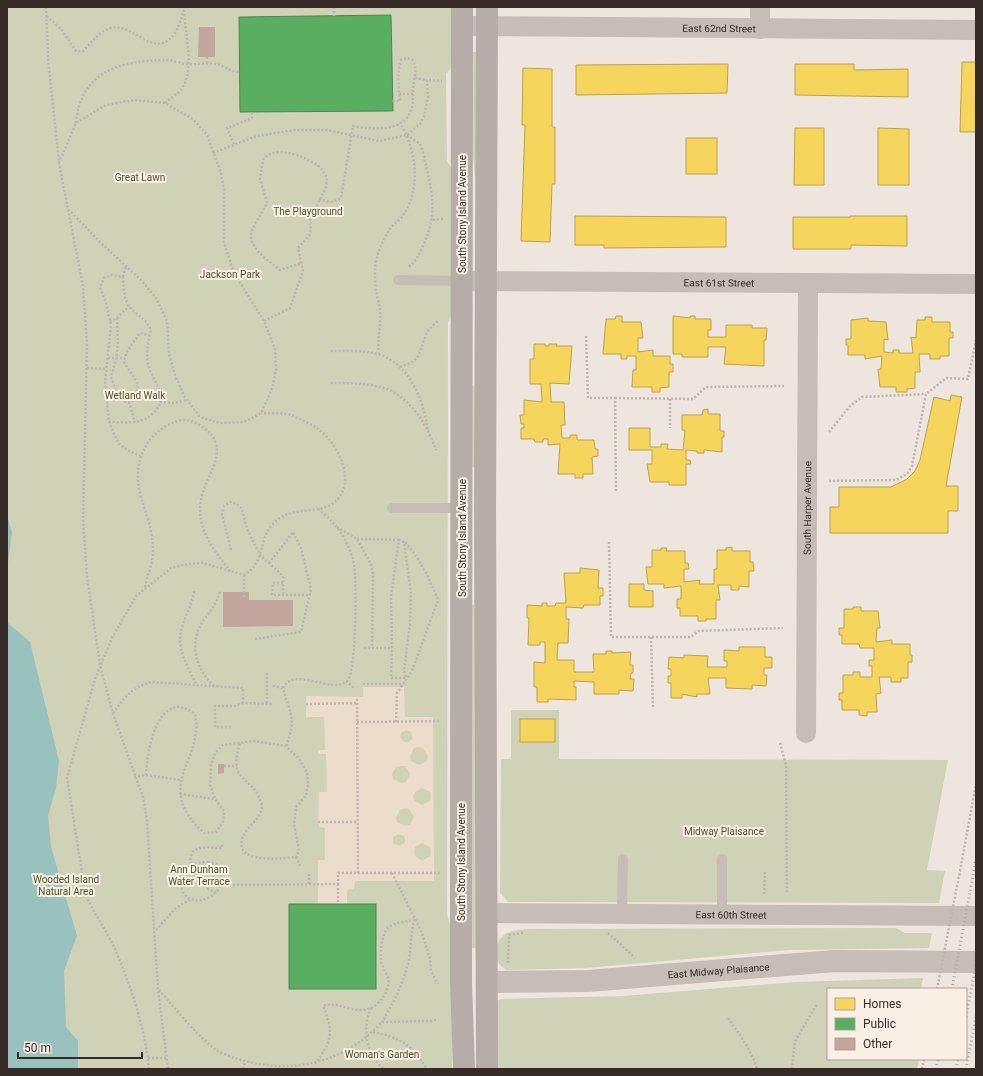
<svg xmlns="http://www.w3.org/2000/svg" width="983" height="1076" font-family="Roboto,sans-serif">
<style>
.green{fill:#d0d2b7}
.plaza{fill:#ecdccc;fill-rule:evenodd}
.water{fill:#99c1be}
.homes{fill:#f6d55c;stroke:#bca24c}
.public{fill:#5aae61;stroke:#4f864f}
.building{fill:#c2a69e}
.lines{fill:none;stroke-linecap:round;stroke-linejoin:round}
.path{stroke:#beb5b0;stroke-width:2.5;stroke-dasharray:2 2;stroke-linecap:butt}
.service{stroke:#c6bdb7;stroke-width:10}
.minor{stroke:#c6bdb7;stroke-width:20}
.tertiary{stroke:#c6bdb7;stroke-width:22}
.secondary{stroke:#b7ada8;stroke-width:22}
.rail{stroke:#ada6a2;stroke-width:3;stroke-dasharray:1 3;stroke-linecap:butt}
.path-bridge{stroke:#beb5b0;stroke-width:2.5;stroke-dasharray:2 2;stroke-linecap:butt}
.labels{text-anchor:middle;stroke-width:4;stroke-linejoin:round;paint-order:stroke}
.street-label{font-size:10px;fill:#362a26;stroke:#faefe5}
.park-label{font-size:10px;fill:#495628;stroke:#faefe5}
</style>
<rect width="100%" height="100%" fill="#ede5de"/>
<g class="green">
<path d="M7,7H454V65L446,74L447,161L452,169L453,311L448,322L447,914L453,934L452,1069H7Z"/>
<path d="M470,52H478V177H475L472,145Z"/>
<path d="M471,386H474L478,420V467H471Z"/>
<path d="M471,605H474L477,639L478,948H471Z"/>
<path d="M511,710H559V759L948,760L927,870L945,871L939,903L508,902L500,893L501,759H511Z"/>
<path d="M896,928L905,933H932L929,948L789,950L585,968L507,970C491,963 493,939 509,932C515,930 522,930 528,929Z"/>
<path d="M923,978L921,989H828V1059H919L917,1069H495L497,1001L501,999L623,996L796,982Z"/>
</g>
<path class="plaza" d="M363,687H404L405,717H433L434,881H355L354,889L347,890V904H318V860H325V828L319,827L318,822L319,792H327L326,754H318V750H325L324,717H306V696L363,697ZM406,730L411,732L412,735V739L408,742H404L400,737L401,733ZM419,747L423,748L428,756L427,761L419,765L411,761L410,756L414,748ZM401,766H405L410,774L406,782L401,783L393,779L392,774L396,767ZM422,788L430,792L431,796L430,801L422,805L415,801L413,797L415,792ZM405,808L409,809L414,817L410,825L405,826L397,822L396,817L400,810ZM398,834L404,836L405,839V842L400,846L394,844L393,841V837ZM422,843L430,847L431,852L430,856L422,861L415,856L414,852L415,847Z"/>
<g class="water">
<path d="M7,516L12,532L7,570Z"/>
<path d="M7,618L8,623L30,642L59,761L56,788L48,816L51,847L77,936L64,971L66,1027L78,1041V1069H7Z"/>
</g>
<g class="homes">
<path d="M962,62H976V132H960Z"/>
<path d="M728,64L727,93L576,95V65Z"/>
<path d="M795,64H854V70L908,69V97L795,95Z"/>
<path d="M523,68L552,69V127H555V184H552L550,242L521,241L525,125H522Z"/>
<path d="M795,128H824V185H794Z"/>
<path d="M878,128L909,129V185H878Z"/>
<rect x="686" y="138" width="31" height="36"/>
<path d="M575,216L726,217V247L604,248V245H575Z"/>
<path d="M850,216H907V246L851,245V249H793V217H850Z"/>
<path d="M616,316H622V322H641L643,338H638V352L653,350V356H670V364H673V372H669V387L660,388V392H652V387H632L633,370H636V356H627V359H621V354H603L606,319H615Z"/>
<path d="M673,316L690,318V316H695V319H711V330H708V337H726V325H752V328H767L766,340H764V366L724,364L726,347H708V357H682V354H673Z"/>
<path d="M925,317H932V322H950V332H953V338H949V356H940V359H930V354H919L920,372H915V388L907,389V392H896V387H880L878,369H881L882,356L865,359V355H848V345H846V339H851V320L868,318V321L886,322L888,340L884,339V352L893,353V350H899V353H913L911,337L916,338L917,320H925Z"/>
<path d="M534,344H545V346H549V344H557L556,346H572L569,384L550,383L551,402H564L565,425H561L562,438H570V435H577V440H594L595,449H598V456L592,457L593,474H583V478H575V474H558L560,444L548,445V439H543V442H535L534,439H521V428H524V424H521L520,415H524V400L542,402L541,384H530V359H534Z"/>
<path d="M951,395L962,397L946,486H958V511H948V533H830V507H839V487H891L907,479L915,471L920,460L934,397L950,401Z"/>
<path d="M708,409V414H720V431H724V437H722V452L704,450V453H697V451L686,450V460H690L691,464H686V485H669V482H650L647,464H652V450H629V428H650V447H661V444H668L667,449L683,450L685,430H682V415H702L703,410Z"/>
<path d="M732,547V551H750V562H753L754,571H749V587L739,586V590H731V585H718L720,600H716V619H706V621H698V616H680V608H677V599H681V586L664,588V584H648L646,567H652V550H661V548H667L666,551H685V563H688L689,569H684V582L700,580L699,584H714V569H717V550H726V548Z"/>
<path d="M580,568L599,570L598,588H603V596H600V605H584L583,608L566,607V619H569L568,643H558L557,660H574V672H594L593,654H606V651H612V653L631,652L630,665H633V673H631L630,679H634L633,691L619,690V694H594V682L574,681V687H576V700L548,699V702H537V687H534V662L545,663V642H540V645H528L529,618H527V605L542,606V603H547V606H555L556,603H566L564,573H580Z"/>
<path d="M629,584H644V590L653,591V607H629Z"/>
<path d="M853,607H861V611H878L880,628H877L876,642L892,640V644H910V655H912V662H908V678H901V682H891V677H879L881,693L876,694L877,712H867V716L859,715V710H842V700H839V693H843V675H853V672H860V677H872V666H869V660H874V648H860L859,644H842V635H839V628H844V609H853Z"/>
<path d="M739,647H765V657H772V668H764V675H767L766,686L752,685V689L726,688V678H708L710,694H697V697L682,694V698H671V683H668V676H671V669H668L669,657L684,658V655L708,656L707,667H727V661H724V650L739,651Z"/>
<rect x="520" y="719" width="35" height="23"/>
</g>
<g class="public">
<path d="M391,15L393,111L240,112L239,17Z"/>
<rect x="289" y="904" width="87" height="85"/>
</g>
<g class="building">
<path d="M199,27H215V57H198Z"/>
<path d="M223,592H249V600H293V626L223,627Z"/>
<path d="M218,764H224V773L218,774Z"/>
</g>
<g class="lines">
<g class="path">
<path d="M46,7L48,58L59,163L83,287L87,344L83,520L87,577L100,665L113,714L143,797L147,821L158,989L168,1069"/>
<path d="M334,7V16"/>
<path d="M47,16L62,30L76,51H83C92,43 98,31 111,28C134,22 154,62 175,33C179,27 181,17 184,10"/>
<path d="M207,57V64"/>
<path d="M415,78L427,80"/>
<path d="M399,94H413"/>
<path d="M165,103C171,98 179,93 183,87C195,67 184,29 184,7"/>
<path d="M76,123C81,71 119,61 165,60C173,60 181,64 189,64C198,65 208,62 216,64C225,66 230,72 239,72"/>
<path d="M407,135L420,144L423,152C431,190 440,210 422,248C418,256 416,262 408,267"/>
<path d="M234,144L227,128L252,118V112"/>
<path d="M213,153L257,136L294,130H327L379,141L407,135L420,124L424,117L428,97L427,80L442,81"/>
<path d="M59,163L76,123L106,105L134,100L165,103L194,120L207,135L220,170L224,189V243L234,273L264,321L275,349L276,370L272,389L261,413L244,422L220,423L200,417L184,396L175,375L169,354L167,321L156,298L141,280L100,242L70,211"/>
<path d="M319,200L333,202L341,198L353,126C371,129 404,133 411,110C414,104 412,95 413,88C414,78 417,72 414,61L408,58L401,60C397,75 398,86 400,101H392"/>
<path d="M433,220L444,219"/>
<path d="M123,277L126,266"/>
<path d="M117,318L118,342L116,360L111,377L117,394L126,402H132L136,398L138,384L124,362L126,353L140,333L149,335"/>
<path d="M264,321L290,308L303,271L298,248L309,236L311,230L310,219L326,187L327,177C324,173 321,168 317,165C304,156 274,144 263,160L260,178L267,203C263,212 257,219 253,228C244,246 268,260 280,270L302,263"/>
<path d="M110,322L117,318L129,306"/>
<path d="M586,336L588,398H615L616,493"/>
<path d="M331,351C346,351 363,350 378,354C410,364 424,401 428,431"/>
<path d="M379,354C377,340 381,326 380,312C380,305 377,298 376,291C375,281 374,267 377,257C379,248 385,237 390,229C392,225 397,222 401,218C422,191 417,151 400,123"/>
<path d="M108,358H125"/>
<path d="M400,367C422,360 418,354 426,335C428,329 435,324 439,320"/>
<path d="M87,368L107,369"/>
<path d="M331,383C347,383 365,383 381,387C409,395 427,424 436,450"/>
<path d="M615,398L693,399L706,387L784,386"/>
<path d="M670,399V428"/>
<path d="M129,402L135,422"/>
<path d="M160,402L175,403L187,400"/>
<path d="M109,422C117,422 127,423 135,422C150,420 166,406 159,390C156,381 150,373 148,364C146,352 148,341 151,330C146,318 136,315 129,306C123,298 124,287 123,277L111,275L104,278L100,287L106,303L111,325L105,381L109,422L118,443L127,450L140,456"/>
<path d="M829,432L850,406L862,397L926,394"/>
<path d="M829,481L896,480L907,474L912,466L926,394L946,378L968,379L976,340"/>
<path d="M337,527L357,539L371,564L373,575L372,648"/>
<path d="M357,539L399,540"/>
<path d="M609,542L611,637H691L698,631L783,628"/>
<path d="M231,550L222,514L224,506L230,502L237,504L242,509L247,529L260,555L283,576V595"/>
<path d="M244,575V599"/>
<path d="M283,583H273L272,595H309"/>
<path d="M145,587C147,576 153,563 153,552C154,511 123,484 147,444C153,433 172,420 184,420C192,420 198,424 204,428C210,433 214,436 216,444C219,456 213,468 208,479C189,518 207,542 231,572"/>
<path d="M194,591C192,606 186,613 182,627C175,648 188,667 197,686"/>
<path d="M651,637L653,708"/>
<path d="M255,639L301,632L311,589L301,548L293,532L269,563"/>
<path d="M364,648H392L391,596L399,540L404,542L411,594L410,623L404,671L406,678H391L392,648"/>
<path d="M346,681L354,688"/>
<path d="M363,684H402"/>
<path d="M214,686C196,669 188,644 203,621C210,611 217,604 220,591"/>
<path d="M273,686L283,688"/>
<path d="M267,703V673"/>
<path d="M306,704L357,703"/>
<path d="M113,713C124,698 132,687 151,682L243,688V703L272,704"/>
<path d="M357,722L440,721"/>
<path d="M396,722L397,693L412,671L438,600C429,578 421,560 405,542"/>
<path d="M231,727H215V706H234L243,703"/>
<path d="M780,743L786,765L787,894"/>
<path d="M286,746C297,718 290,714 283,688C294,665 333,696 348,680C356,670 357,580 354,564C350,543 335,521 318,509"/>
<path d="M224,766H237"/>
<path d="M146,775L181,780"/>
<path d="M134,777L146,775C147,750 158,686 195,714C205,762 151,784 204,833L216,832L223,822L224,811L215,799L210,785L211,766L215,753L223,745L254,741L286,746L299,759L307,772L308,783L306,796L296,807L294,824L299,851L296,857C282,858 232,865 243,837C248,824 265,818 261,802C253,775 227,785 240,743"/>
<path d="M180,794L215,799"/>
<path d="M318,822H358"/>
<path d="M296,857L301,868"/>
<path d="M208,862L216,864L221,871C221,875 222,882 220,886C216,897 196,906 186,896C177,887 181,869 192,865C197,863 203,862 208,862Z"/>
<path d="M960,871L976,784"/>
<path d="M358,873H440"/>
<path d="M392,873L422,933L430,959L431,971L438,984"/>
<path d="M309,884V873"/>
<path d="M338,884V903"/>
<path d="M221,885L338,884V873H358L357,697"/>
<path d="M216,893C211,890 204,887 200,882C193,875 184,854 197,849C204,846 215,848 222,848V843"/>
<path d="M764,894L765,870"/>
<path d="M156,930L176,908L191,899"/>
<path d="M608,933L635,958"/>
<path d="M508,963L509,935L523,933"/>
<path d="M159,990C175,1008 198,1038 218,1051C223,1054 230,1056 235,1058C290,1076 343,1064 382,1022L432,1021L437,1019"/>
<path d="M371,1008C362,1027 366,1056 384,1069"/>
<path d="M728,1018C739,1034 751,1049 757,1069"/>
<path d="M373,1032C401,1038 411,1044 427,1069"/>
<path d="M148,1058H166"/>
<path d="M315,1064C332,1042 334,1031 323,1006C337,1000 353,1015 371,1008C381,1003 390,990 388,978C386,972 382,966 381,961C380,952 381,935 388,928C394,922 405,922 414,920C411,933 411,946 409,959C404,982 394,1002 382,1022"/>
<path d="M149,1069C145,1027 131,987 115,949C106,929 92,912 85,892L67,778L95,679L112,638L136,596L171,568L188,564L203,563L244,575C266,562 258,539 273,524C290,505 316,515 332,504C359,486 339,443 318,429C311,424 302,420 294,416C285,412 271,414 261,413"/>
<path d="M243,1069L245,1062"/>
<path d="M792,1069L795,1041L817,1004"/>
<path d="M922,1069L924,1059"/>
</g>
<g class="service">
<path d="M398,280L462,281"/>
<path d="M392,508H464"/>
<path d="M722,859V915"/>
<path d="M622,914L623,859"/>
</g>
<g class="minor">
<path d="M760,7V29"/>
<path id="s1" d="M462,26L976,30"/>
<path id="s2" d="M462,281L976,284"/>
<path id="s3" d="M806,733L808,283"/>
<path id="s4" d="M487,913L976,916"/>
</g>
<path class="tertiary" id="s5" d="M487,982L588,981L835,961L976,962"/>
<g class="secondary">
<path d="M462,7L461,809V982L464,1069"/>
<path d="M487,1069L485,508L487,7"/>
</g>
<g class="rail">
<path d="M952,989L976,859"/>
<path d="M966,1017L976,965"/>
<path d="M936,1069L938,1059"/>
<path d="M956,1069L958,1059"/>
<path d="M966,1069L976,1017"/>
</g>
<path class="path-bridge" d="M937,989L960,871"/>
</g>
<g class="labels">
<g class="street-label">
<text dy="4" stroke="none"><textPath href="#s1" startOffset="257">East 62nd Street</textPath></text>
<text transform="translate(462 214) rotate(-90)" y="4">South Stony Island Avenue</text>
<text dy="4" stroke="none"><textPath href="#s2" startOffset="257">East 61st Street</textPath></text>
<text dy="4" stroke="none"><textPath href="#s3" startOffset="225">South Harper Avenue</textPath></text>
<text transform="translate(462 538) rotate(-90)" y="4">South Stony Island Avenue</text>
<text transform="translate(461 862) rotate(-90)" y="4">South Stony Island Avenue</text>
<text dy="4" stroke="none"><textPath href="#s4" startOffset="244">East 60th Street</textPath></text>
<text dy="4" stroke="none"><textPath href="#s5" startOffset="232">East Midway Plaisance</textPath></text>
</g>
<g class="park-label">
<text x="140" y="181">Great Lawn</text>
<text x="308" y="215">The Playground</text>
<text x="230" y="278">Jackson Park</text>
<text x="135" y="399">Wetland Walk</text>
<text x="724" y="835">Midway Plaisance</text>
<text x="199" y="873">Ann Dunham<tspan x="199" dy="12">Water Terrace</tspan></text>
<text x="66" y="883">Wooded Island<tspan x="66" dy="12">Natural Area</tspan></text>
<text x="382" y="1058">Woman's Garden</text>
</g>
</g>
<rect width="983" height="1076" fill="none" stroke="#362a26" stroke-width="16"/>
<rect x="827" y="988" width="140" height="72" fill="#faefe5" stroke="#aca099"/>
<rect x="835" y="998" width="20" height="12" fill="#f6d55c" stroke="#aca099"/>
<text x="863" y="1008" font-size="12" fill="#362a26">Homes</text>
<rect x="835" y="1018" width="20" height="12" fill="#5aae61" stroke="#aca099"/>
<text x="863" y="1028" font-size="12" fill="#362a26">Public</text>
<rect x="835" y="1038" width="20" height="12" fill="#c2a69e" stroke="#aca099"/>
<text x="863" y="1048" font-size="12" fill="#362a26">Other</text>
<path d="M18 1052v6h124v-6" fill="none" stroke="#362a26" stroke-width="2"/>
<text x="24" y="1052" font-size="12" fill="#362a26" stroke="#faefe5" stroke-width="3" paint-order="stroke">50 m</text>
</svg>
